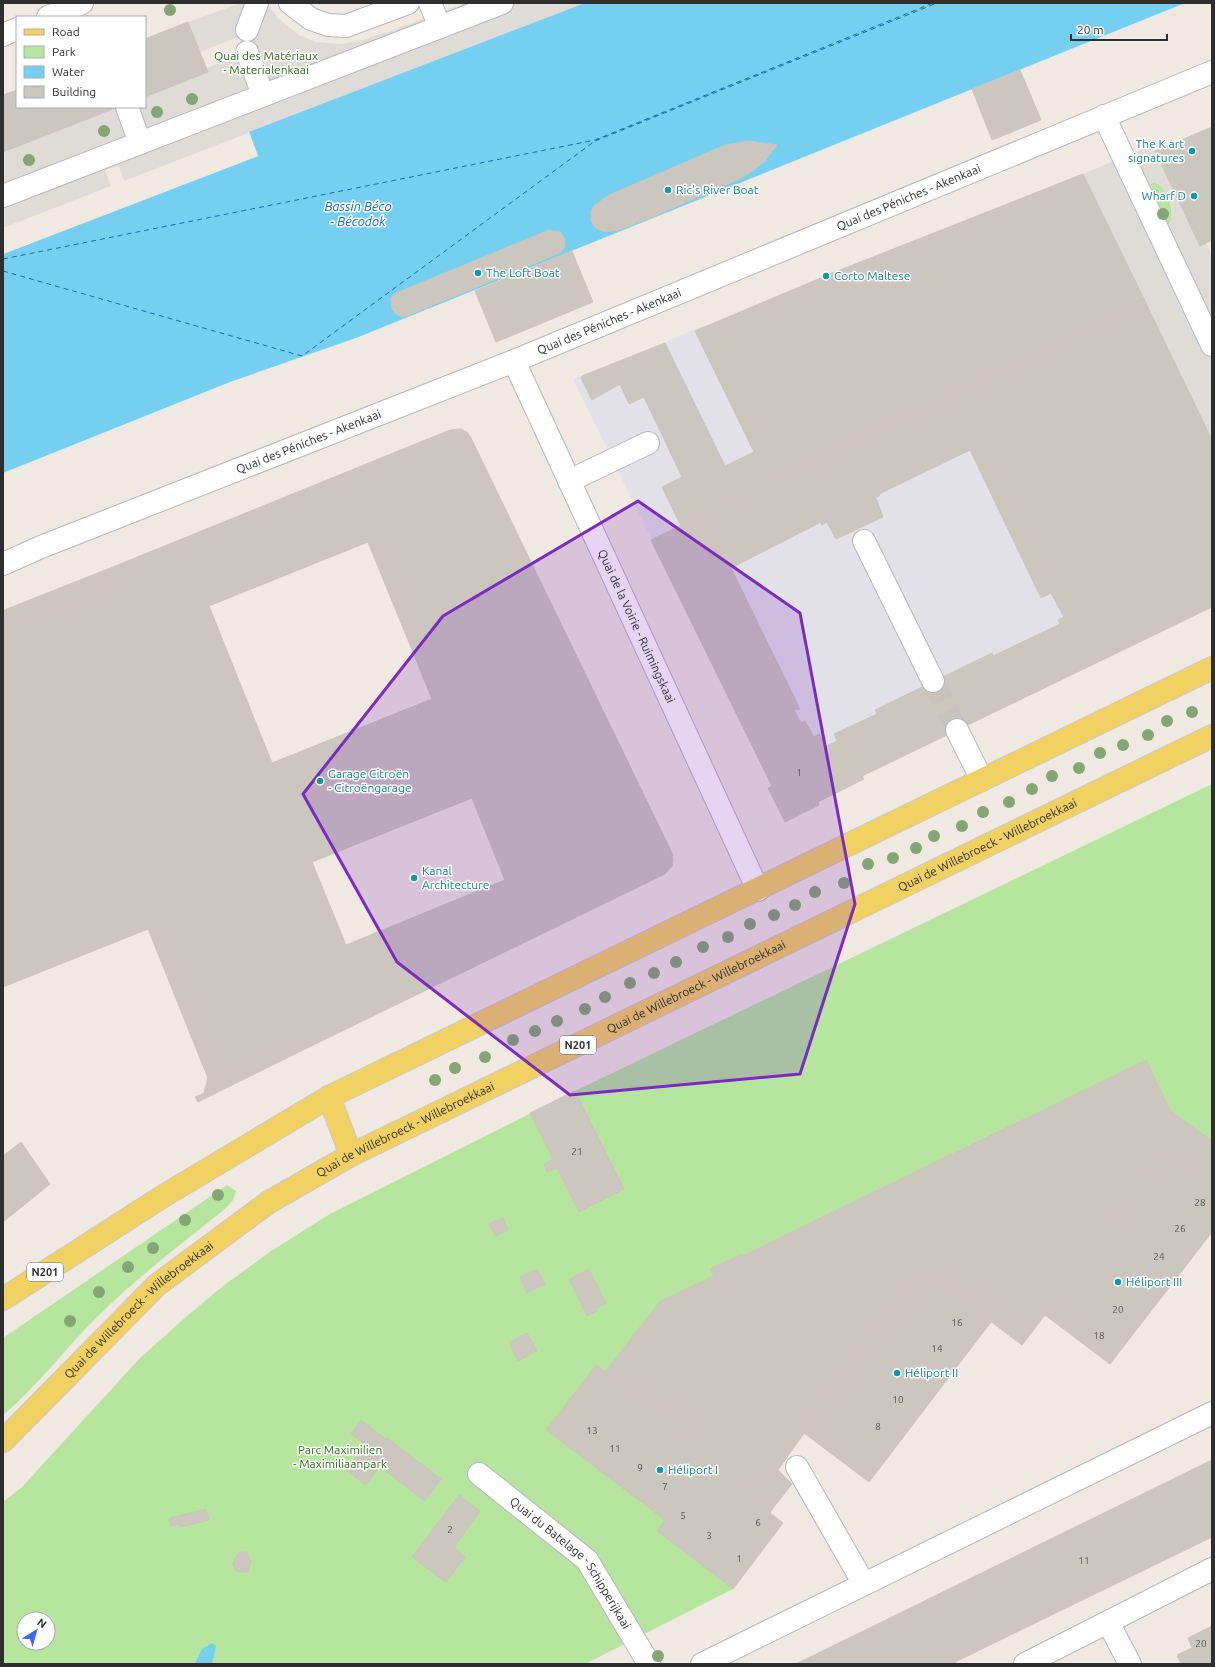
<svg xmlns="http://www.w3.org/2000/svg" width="1215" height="1667" font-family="Ubuntu,sans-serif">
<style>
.industrial{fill:#e3e1e8}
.green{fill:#b6e59e;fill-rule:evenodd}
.plaza{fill:#dfdcd8;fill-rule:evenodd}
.water{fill:#75cff0}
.pier{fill:#efe9e1}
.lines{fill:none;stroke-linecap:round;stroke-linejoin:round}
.ferry{stroke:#0d6fa3;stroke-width:1;stroke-dasharray:5 4;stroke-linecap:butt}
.building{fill:#cbc7bf;stroke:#cbc5ba;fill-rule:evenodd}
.minor-tunnel{stroke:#c8c4bd;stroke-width:22;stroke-dasharray:22 11;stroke-linecap:butt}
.minor-casing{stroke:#b4b7c1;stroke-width:24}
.major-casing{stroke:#c9c9c9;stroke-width:24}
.minor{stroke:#fff;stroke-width:22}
.major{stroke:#f2d163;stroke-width:22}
.tree{fill:#84a574}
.marked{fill:#7b2cbf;fill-opacity:0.2;stroke:#7b2cbf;stroke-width:3;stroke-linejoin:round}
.culture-dot{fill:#0f9aa8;stroke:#fff;stroke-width:1.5}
.labels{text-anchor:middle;stroke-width:3;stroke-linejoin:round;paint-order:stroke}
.number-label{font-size:10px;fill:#555452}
.shield{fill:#fff;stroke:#6d6d6d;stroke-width:1}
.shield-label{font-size:11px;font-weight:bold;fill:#2e2e2e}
.park-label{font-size:12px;fill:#2c6e1b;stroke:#fff}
.culture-label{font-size:12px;fill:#0d838f;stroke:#fff;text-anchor:start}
.street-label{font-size:12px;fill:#2e2e2e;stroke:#fff}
.water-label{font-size:13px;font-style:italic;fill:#0d6fa3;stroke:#fff}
</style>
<rect width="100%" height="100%" fill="#efe9e1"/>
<path class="industrial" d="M1083,174L1212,440V607L863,776L864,779L818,802L819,805L785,822L768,788L772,786L573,379L597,370L598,371L703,326L719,321Z"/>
<g class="green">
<path d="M1154,182C1169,187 1178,214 1168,226L1163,227L1155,196L1152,192L1151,184Z"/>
<path d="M1212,784V1141L1170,1110L1146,1060L742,1256L740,1254L710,1269L714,1276L660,1301L605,1372L596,1366L546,1430L665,1520L657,1531L733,1589L585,1664H3V1502L22,1487L140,1358L187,1316L223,1286L271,1251L330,1214L575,1091ZM24,1619H48V1643H24Z"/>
<path d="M227,1185L236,1191L233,1200L225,1209C182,1243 139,1276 100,1314C66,1347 39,1385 3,1415V1338Z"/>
</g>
<g class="plaza">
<path d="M241,3H267L278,18L299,35L316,42L341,44L366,39L385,32L386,33L465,3H585L124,181L119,166L105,170L111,186L3,228V152L118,107H145V97L206,68L253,50L252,37L241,36L200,52L188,22Z"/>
<path d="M1152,145L1200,246L1206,243L1212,256V440L1083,174ZM1154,182L1158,183L1166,193L1171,207V222L1168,226L1152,192L1151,184Z"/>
</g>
<g class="water">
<path d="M585,3H1185L356,338L230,382L3,473V254L258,156L249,132Z"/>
<path d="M212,1643L216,1646L212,1664H195L202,1649Z"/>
</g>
<path class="pier" d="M249,132L258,156L3,254V252L255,154L247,133Z"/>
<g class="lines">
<g class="ferry">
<path d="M3,259L595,140L933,3"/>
<path d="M3,271L302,356L595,141L937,3"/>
</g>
</g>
<g class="building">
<path d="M188,22L208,72L145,97V39Z"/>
<path d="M1020,70L1041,120L992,140L972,89Z"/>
<path d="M17,90V107H118L3,152V95Z"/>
<path d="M1212,127V240L1200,246L1155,151Z"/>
<path d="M749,141L777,145L764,162L744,177L655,216L619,230L606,232L599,230L595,227L591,221V210L595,205L609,195L725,145Z"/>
<path d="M1083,174L1144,299L681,526L662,487L682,477L644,397L629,404L620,384L592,400L581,378L582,376L665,343L725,466L754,452L695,331L830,274Z"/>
<path d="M549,230L560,232L565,238V247L560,253L404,317L397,315L392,309L391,298L396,293Z"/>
<path d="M572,251L593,302L496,342L475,291Z"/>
<path d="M1144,299L1212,440V607L862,776L864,779L818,802L819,805L785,822L768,788L772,786L651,540ZM970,450L1041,598L1051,593L1064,617L1058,620L1060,624L993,656L992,653L875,710L877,714L834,734L837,741L826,746L819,734L814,737L805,721L801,723L794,710L800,709L731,568L821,522L822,525L827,522L836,539L883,517L876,498L880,495L879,494Z"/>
<path d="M461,429L467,432L471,438L672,853L673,860L672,866L665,874L303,1050L284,1042L212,1076L206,1098L198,1102L195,1097L204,1093L208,1078L148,929L3,987V611L7,609L27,619L101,589L108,569L450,430ZM368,542L432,699L272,763L209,606ZM472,798L505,880L346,945L312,862Z"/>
<path d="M108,569L101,589L27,619L7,609Z"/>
<path d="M284,1042L303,1050L206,1098L212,1076Z"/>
<path d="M1146,1060L1170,1110L1212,1141V1188L1168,1155L1165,1158L1160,1154L1044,1307L1048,1311L1022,1345L977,1311L981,1306L954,1285L950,1291L926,1272L924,1276L919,1272L802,1425L807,1429L778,1470L792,1484L773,1508L672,1431L680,1420L655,1402L651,1407L605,1372L660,1301L714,1276L710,1269L741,1254L742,1256Z"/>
<path d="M575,1091L624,1189L579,1212L558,1170L556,1168L547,1172L544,1164L552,1160V1157L530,1113Z"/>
<path d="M21,1142L50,1184L3,1222V1156Z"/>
<path d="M1160,1154L1165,1158L1168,1155L1212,1188V1232L1110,1364L1045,1315L1048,1311L1044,1307Z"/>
<path d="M503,1218L508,1230L495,1236L489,1224Z"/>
<path d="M537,1269L545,1284L527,1293L520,1277Z"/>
<path d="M589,1269L606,1303L596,1308L597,1311L587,1316L569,1279Z"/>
<path d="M919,1272L924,1276L926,1272L950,1291L954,1285L981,1306L977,1311L991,1322L869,1482L804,1433L807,1429L802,1425Z"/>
<path d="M527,1333L537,1351L518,1361L509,1342Z"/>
<path d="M596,1365L651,1407L655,1402L680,1420L672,1431L773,1508L770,1513L783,1523L733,1589L657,1531L665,1520L546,1430Z"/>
<path d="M361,1420L386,1439L356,1478L346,1470L366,1445L351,1434Z"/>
<path d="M387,1438L395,1444L366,1485L356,1478Z"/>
<path d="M395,1444L441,1479L425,1501L379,1466Z"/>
<path d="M1212,1460V1537L955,1662L956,1664H796Z"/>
<path d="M459,1495L480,1511L454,1547L465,1557L446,1582L412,1557Z"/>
<path d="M206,1509L209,1520L180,1527V1524L171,1526L169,1518Z"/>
<path d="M239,1552H247L251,1562L248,1572H237L233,1565V1562Z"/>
<path d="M1212,1626V1664H1181L1177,1655L1192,1648L1188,1638Z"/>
</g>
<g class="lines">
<path class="minor-tunnel" d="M933,681L957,730"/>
<defs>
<g id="minor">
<path d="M290,3L311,19L328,25L346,26L408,3"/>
<path d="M430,3L440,27"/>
<path d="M48,17L82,3"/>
<path d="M247,30L257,3"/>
<path d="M3,35L17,29"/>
<path d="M247,52L263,95"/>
<path d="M127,107L140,143"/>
<path d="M1104,116L1212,345"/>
<path d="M3,196L502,3"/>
<path id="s1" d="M514,361L758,890"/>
<path d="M569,481L648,443"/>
<path d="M864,541L933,681"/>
<path id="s2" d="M3,564L41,547L514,361L1212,72"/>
<path d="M957,730L982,780"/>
<path d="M797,1467L864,1584"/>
<path id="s3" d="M479,1474L587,1560L649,1664"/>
<path d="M702,1664L1212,1413"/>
<path d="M1025,1664L1108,1622"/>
<path d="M1130,1664L1108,1622L1212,1569"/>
</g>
<g id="major">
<path d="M329,1097L351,1155"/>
<path d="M3,1299L165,1195L329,1097L1212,668"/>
<path id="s4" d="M3,1441L157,1285L269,1202L351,1155L1212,736"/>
</g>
</defs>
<use href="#minor" class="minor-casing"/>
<use href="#major" class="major-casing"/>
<use href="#minor" class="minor"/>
<use href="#major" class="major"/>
</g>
<g class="tree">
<circle cx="170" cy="10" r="6"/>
<circle cx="192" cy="99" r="6"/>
<circle cx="157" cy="112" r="6"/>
<circle cx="104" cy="131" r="6"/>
<circle cx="29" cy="160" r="6"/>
<circle cx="1163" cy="214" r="6"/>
<circle cx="1192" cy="712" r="6"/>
<circle cx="1167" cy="721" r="6"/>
<circle cx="1148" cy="735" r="6"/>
<circle cx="1123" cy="745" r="6"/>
<circle cx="1100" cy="753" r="6"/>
<circle cx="1079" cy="768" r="6"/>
<circle cx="1052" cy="776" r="6"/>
<circle cx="1032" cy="789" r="6"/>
<circle cx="1009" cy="802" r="6"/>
<circle cx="983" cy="812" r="6"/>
<circle cx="962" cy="826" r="6"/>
<circle cx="934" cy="836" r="6"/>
<circle cx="916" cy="848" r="6"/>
<circle cx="893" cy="858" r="6"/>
<circle cx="868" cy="864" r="6"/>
<circle cx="844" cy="883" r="6"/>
<circle cx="815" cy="892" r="6"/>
<circle cx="795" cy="905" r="6"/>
<circle cx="774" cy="915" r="6"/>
<circle cx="750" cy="924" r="6"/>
<circle cx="728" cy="937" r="6"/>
<circle cx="703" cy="947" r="6"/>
<circle cx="676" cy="962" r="6"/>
<circle cx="654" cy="973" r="6"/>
<circle cx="630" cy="983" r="6"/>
<circle cx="605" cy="997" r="6"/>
<circle cx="585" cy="1009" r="6"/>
<circle cx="557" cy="1021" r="6"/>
<circle cx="535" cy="1031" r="6"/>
<circle cx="513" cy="1040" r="6"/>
<circle cx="485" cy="1057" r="6"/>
<circle cx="455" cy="1068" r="6"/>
<circle cx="435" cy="1080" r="6"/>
<circle cx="218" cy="1195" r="6"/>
<circle cx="185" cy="1220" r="6"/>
<circle cx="153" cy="1248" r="6"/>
<circle cx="128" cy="1267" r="6"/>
<circle cx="99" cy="1292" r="6"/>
<circle cx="70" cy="1321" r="6"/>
<circle cx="658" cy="1656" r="6"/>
</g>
<path class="marked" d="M638,501L800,613L855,904L800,1074L570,1095L397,962L303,794L443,616Z"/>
<g class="culture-dot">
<circle cx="1192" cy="151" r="4"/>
<circle cx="668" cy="190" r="4"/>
<circle cx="1194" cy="196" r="4"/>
<circle cx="478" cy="273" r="4"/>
<circle cx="826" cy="276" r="4"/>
<circle cx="320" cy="781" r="4"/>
<circle cx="414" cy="878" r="4"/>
<circle cx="1118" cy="1282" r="4"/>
<circle cx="897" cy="1373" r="4"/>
<circle cx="660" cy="1470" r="4"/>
</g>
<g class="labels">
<g class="number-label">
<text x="799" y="776">1</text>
<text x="577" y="1155">21</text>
<text x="1200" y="1206">28</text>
<text x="1180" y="1232">26</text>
<text x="1159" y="1260">24</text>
<text x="1118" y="1313">20</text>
<text x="957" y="1326">16</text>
<text x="1099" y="1339">18</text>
<text x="937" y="1352">14</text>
<text x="898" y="1403">10</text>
<text x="878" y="1430">8</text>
<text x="592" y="1434">13</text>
<text x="615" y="1452">11</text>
<text x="640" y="1471">9</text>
<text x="665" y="1490">7</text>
<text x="683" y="1519">5</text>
<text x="758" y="1526">6</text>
<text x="450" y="1533">2</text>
<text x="709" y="1539">3</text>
<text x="739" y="1562">1</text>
<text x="1084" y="1564">11</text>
<text x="1201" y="1647">20</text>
</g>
<g class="shield">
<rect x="560" y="1036" width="36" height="18" rx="3"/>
<rect x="27" y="1263" width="36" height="18" rx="3"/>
</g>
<g class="shield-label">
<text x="578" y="1049">N201</text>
<text x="45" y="1276">N201</text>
</g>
<g class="park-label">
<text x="266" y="60">Quai des Matériaux<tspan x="266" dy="14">- Materialenkaai</tspan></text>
<text x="340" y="1454">Parc Maximilien<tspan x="340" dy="14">- Maximiliaanpark</tspan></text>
</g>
<g class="culture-label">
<text x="1184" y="148" text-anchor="end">The K art<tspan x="1184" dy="14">signatures</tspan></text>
<text x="676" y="194">Ric's River Boat</text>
<text x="1186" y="200" text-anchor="end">Wharf D</text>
<text x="486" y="277">The Loft Boat</text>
<text x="834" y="280">Corto Maltese</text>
<text x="328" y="778">Garage Citroën<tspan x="328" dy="14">- Citroëngarage</tspan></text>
<text x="422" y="875">Kanal<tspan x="422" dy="14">Architecture</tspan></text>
<text x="1126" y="1286">Héliport III</text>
<text x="905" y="1377">Héliport II</text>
<text x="668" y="1474">Héliport I</text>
</g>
<g class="street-label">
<text dy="4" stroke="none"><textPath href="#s2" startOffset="977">Quai des Péniches - Akenkaai</textPath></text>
<text dy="4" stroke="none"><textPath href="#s2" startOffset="653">Quai des Péniches - Akenkaai</textPath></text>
<text dy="4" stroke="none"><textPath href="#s2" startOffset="329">Quai des Péniches - Akenkaai</textPath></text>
<text dy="4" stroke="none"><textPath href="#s1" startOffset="292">Quai de la Voirie - Ruimingskaai</textPath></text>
<text dy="4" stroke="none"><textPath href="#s4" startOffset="1161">Quai de Willebroeck - Willebroekkaai</textPath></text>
<text dy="4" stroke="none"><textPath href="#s4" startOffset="837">Quai de Willebroeck - Willebroekkaai</textPath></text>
<text dy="4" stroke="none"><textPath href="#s4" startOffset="513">Quai de Willebroeck - Willebroekkaai</textPath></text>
<text dy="4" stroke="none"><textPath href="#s4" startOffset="189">Quai de Willebroeck - Willebroekkaai</textPath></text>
<text dy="4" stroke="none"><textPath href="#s3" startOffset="129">Quai du Batelage - Schipperijkaai</textPath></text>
</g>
<g class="water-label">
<text x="358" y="211">Bassin Béco<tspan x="358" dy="15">- Bécodok</tspan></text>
</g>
</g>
<rect width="1215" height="1667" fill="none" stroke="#2e2e2e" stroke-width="8"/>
<rect x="16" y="16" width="130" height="92" fill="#ffffff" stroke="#ababab"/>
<rect x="24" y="29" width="20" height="6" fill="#f2d163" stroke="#ababab"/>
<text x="52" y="36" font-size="12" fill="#2e2e2e">Road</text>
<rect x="24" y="46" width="20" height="12" fill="#b6e59e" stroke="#ababab"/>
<text x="52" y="56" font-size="12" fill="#2e2e2e">Park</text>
<rect x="24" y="66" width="20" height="12" fill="#75cff0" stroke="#ababab"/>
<text x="52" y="76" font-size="12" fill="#2e2e2e">Water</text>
<rect x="24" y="86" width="20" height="12" fill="#cbc7bf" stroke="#ababab"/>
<text x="52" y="96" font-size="12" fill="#2e2e2e">Building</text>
<g transform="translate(36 1631) rotate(37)"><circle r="19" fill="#ffffff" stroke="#ababab"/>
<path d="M0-3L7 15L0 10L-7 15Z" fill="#4264fb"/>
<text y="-6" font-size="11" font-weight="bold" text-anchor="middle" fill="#2e2e2e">N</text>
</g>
<path d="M1071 34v6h96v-6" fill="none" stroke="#2e2e2e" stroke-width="2"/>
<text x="1077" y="34" font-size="12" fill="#2e2e2e" stroke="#ffffff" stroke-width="3" paint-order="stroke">20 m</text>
</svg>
